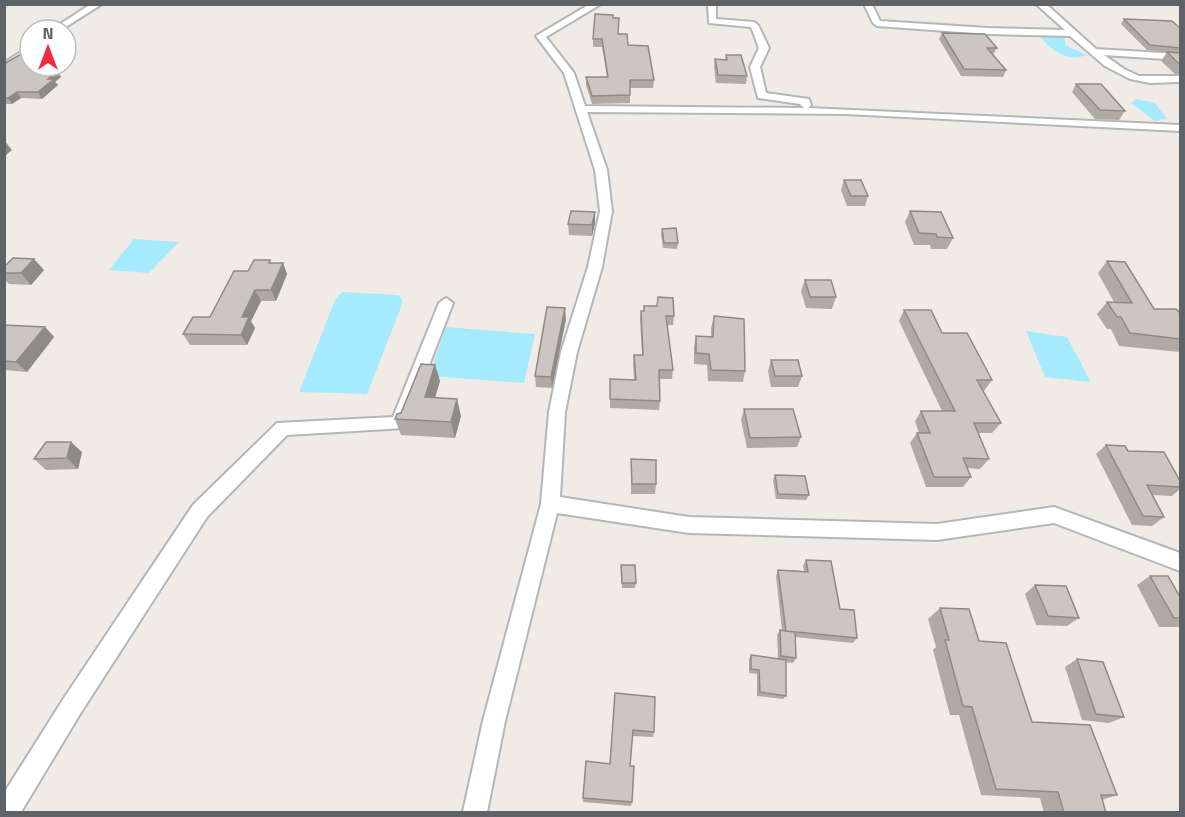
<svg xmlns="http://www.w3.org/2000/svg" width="1185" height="817" font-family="'Titillium Web',sans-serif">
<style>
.water{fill:#a6eaff}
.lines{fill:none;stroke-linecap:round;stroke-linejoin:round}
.canal{fill:#a6eaff;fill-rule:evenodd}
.street-casing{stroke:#b3b7ba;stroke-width:4}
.street{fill:#fff;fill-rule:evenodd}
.wall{fill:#afaaa6}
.shaded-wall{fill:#8e8b87}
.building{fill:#cbc6c1;stroke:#8e8b87;stroke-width:1.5}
</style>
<rect width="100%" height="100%" fill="#f0ebe5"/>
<g class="water">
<path d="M1038,34L1056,35L1065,38V45L1087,55C1065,63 1051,50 1038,34Z"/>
<path d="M1136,99L1155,103L1167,119L1155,121L1131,103Z"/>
<path d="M134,239L179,242L149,273L109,270Z"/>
<path d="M342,292L399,295L403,302L367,394L299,392L335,300Z"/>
<path d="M446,327L535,334L524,383L429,376Z"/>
<path d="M1026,331L1067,337L1091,382L1045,377Z"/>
</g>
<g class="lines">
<path class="canal" d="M4,4H12L4,10Z"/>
<defs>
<g id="street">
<path d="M91,4H102L61,30H51Z"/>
<path d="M590,4H601L546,37L574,73L585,106L804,108L800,104L758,98L750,67L759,48L751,27L709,23L708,4H716V19L754,22L758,25L769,48L760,67L766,93L809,99L811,105L808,108L1180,125V131L846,114L587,112L607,170L612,211L602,267L577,352L565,412L560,497L689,517L937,524L1054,507L1180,553V571L1054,523L937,540L689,533L557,513L505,721L487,812H463L483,721L541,504L549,412L561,352L588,267L600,211L595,170L564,73L536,36Z"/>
<path d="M864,4H872L880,21L988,28L1065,30L1036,4H1046L1096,49L1180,54V60L1104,55L1124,69L1139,76H1180V82L1150,83L1130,79L1105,66L1070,36L988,34L877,26L873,23Z"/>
<path d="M30,46V53L4,71V63Z"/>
<path d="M446,298L453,303L405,428L287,435L207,517L80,714L21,812H4V793L64,698L193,505L277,423L393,417L439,303Z"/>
</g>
</defs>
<use href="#street" class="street-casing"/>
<use href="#street" class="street"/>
</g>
<g class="wall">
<path d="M613,18L618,34L654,80L653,88H630V103L592,104L586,85V77H607L602,47H593V39Z"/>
<path d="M1124,19L1180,28V74H1175L1161,61L1167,52L1176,53L1147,50L1121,24Z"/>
<path d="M942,33L997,48L993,55L1006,70L1003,77L961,76L939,39Z"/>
<path d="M726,55L747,76L746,84L716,83L714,67L715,59L725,60Z"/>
<path d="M4,64L30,66H47L46,67L49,71H57L61,77L55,82L58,85L42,99L21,98L12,104H7L4,106Z"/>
<path d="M1076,84L1125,111L1119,120L1095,119L1072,92Z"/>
<path d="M844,180L868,196L865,206H847L841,190Z"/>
<path d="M910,211L953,238L947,249H931L930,245H914L905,222Z"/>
<path d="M595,223L592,236L569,235L568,224Z"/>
<path d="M662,229L678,243L677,249L663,248L661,234Z"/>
<path d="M1107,261L1154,309L1180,313V352L1119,346L1111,329H1107L1097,314L1107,302H1114L1098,273Z"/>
<path d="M272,263H283L287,274L276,301H261L251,321L255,328L247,345H190L183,334L210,317Z"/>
<path d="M4,267L44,270L31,285L9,284L4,279Z"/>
<path d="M805,280L836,297L832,309L806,308L801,291Z"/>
<path d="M644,306L674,316L673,325H667L673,370L672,379H659L660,401L659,410L610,408V379L634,380L633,364L634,355H642L640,319L641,311H644Z"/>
<path d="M904,310L942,333L992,380L984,391H983L1001,423L992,433H978L989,459L980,469L967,468L971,477L963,487H926L910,443L917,433H919L915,421L921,411H942L899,321Z"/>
<path d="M714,316L745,371L743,382L708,381L707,365L694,364V347L696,336L711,337V328Z"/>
<path d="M566,319L552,388L536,387L535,376Z"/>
<path d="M4,325L45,327L54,337L27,372L4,370Z"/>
<path d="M771,360L802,376L798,387H771L768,371Z"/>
<path d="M435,365L440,381L435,398L461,416L455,438L401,435L395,419L401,413Z"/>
<path d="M744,409L801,437L797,447L747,448L741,420Z"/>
<path d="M1106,445L1128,451L1180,481V489L1172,496L1153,495L1164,517L1152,526L1132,525L1096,454Z"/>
<path d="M82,452L78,469L46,470L34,459Z"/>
<path d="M631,459L656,484L655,494H631Z"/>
<path d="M775,475L809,495L806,500L776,499L773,480Z"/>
<path d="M806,560L840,609L857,638L853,643L795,637L796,658L793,663L786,662V696L783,699L757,696V674L749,673V659L751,655L778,659L777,635L780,630H782L776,576L778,570L804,571L803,566Z"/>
<path d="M621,565L636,583L635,588H622Z"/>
<path d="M1150,576L1180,597V625L1178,627H1159L1137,585Z"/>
<path d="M1035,585L1079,618L1067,626L1036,625L1025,594Z"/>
<path d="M940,608L979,641L1032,722L1117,795L1102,800L1106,813H1044L1040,798L981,795L959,715H950L933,650L936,647L928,619Z"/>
<path d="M1077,659L1124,717L1109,723L1082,720L1065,667Z"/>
<path d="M615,693L654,732L653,737L633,736L630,766L632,802L631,806L583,802V798L610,764Z"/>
</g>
<g class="shaded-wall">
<path d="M37,66H47L46,67L50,72L44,77Z"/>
<path d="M57,71L61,77L55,82L58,85L42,99L38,92L48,79Z"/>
<path d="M17,92L21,98L12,104L8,98Z"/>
<path d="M4,140L12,150L4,157Z"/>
<path d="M595,212V223L592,236V225Z"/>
<path d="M34,259L44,270L31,285L21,273Z"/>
<path d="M283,263L287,274L276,301L271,290Z"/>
<path d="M255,290L261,301L251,321L255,328L247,345L241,335L242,317Z"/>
<path d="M565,308L566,319L552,388L551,377Z"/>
<path d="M45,327L54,337L27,372L16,362Z"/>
<path d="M435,365L440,381L430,414L425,397Z"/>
<path d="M457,399L461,416L455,438L451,422Z"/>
<path d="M71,442L82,452L78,469L67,458Z"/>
</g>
<g class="building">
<path d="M595,14L613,15V18H619L618,34H627L628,45L648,46L654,80H630V95L592,96L586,77H608L602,39H593Z"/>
<path d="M1124,19L1172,21L1180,28V48L1150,45Z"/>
<path d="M942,33L985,34L997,48H987L1006,70L964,69Z"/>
<path d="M1167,52L1180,53V65Z"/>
<path d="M21,54H30V66H46L40,71H57L48,79H54L38,92H17L8,98H4V64Z"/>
<path d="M726,55H741L747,76L718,75L715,59L727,60Z"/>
<path d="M1076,84H1101L1125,111L1100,110Z"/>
<path d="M844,180H861L868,196H851Z"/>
<path d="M571,211L595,212L592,225L568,224Z"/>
<path d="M910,211L941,212L953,238L937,237L936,234L919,233Z"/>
<path d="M676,228L678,243H664L662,229Z"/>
<path d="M13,258L34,259L21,273H4V267Z"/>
<path d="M254,260H270L269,263H283L271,290H255L242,317H249L241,335L183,334L193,317H210L234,271H248Z"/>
<path d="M1107,261L1125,262L1154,309H1176L1180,313V339L1130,333L1121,317H1117L1107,302L1132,303Z"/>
<path d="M805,280H831L836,297H810Z"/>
<path d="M658,297L673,298L674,316H666L673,370H659L660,401L610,399V379L636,380L634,355H643L641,311H644V306H657Z"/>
<path d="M547,307L565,308L551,377L535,376Z"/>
<path d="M904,310H931L942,333H967L992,380H977L1001,423H974L989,459L963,458L971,477H934L917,433H930L921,411H955Z"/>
<path d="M714,316L744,319L745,371L711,370L709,354L696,353V336L713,337Z"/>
<path d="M4,325L45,327L16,362L4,361Z"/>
<path d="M771,360H798L802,376H775Z"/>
<path d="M421,364L435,365L425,397L457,399L451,422L395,419L397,414L401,413Z"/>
<path d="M744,409H793L801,437L750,438Z"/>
<path d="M46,442H71L67,458L34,459Z"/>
<path d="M1106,445L1125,446L1128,451L1164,452L1180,481V487L1147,485L1164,517L1143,516Z"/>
<path d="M631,459L656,460V484H632Z"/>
<path d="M775,475L805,476L809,495L778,494Z"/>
<path d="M806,560L831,561L840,609L854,610L857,638L786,631L795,632L796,658L781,656L780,630L786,631L778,570L808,572Z"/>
<path d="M621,565H635L636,583H622Z"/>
<path d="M1150,576H1168L1180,597V618H1174Z"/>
<path d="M1035,585L1066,586L1079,618L1048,616Z"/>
<path d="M940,608L969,609L979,641L1006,643L1032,722L1090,725L1117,795H1101L1106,813H1064L1058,792L996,789L972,707L963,706L945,640H949Z"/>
<path d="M751,655L786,660V696L760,692L759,670L751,669Z"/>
<path d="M1077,659L1103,662L1124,717L1096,714Z"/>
<path d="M615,693L655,697L654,732L633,730L630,766H634L632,802L583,798L586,761L610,764Z"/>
</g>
<rect width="1185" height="817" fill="none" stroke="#5d6366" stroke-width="12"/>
<g transform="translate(48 48)"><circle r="28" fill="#ffffff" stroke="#bec1c2" stroke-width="1.5"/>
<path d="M0-4.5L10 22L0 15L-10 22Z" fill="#ee2d44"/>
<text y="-9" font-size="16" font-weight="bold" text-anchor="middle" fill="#5d6366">N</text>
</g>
</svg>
